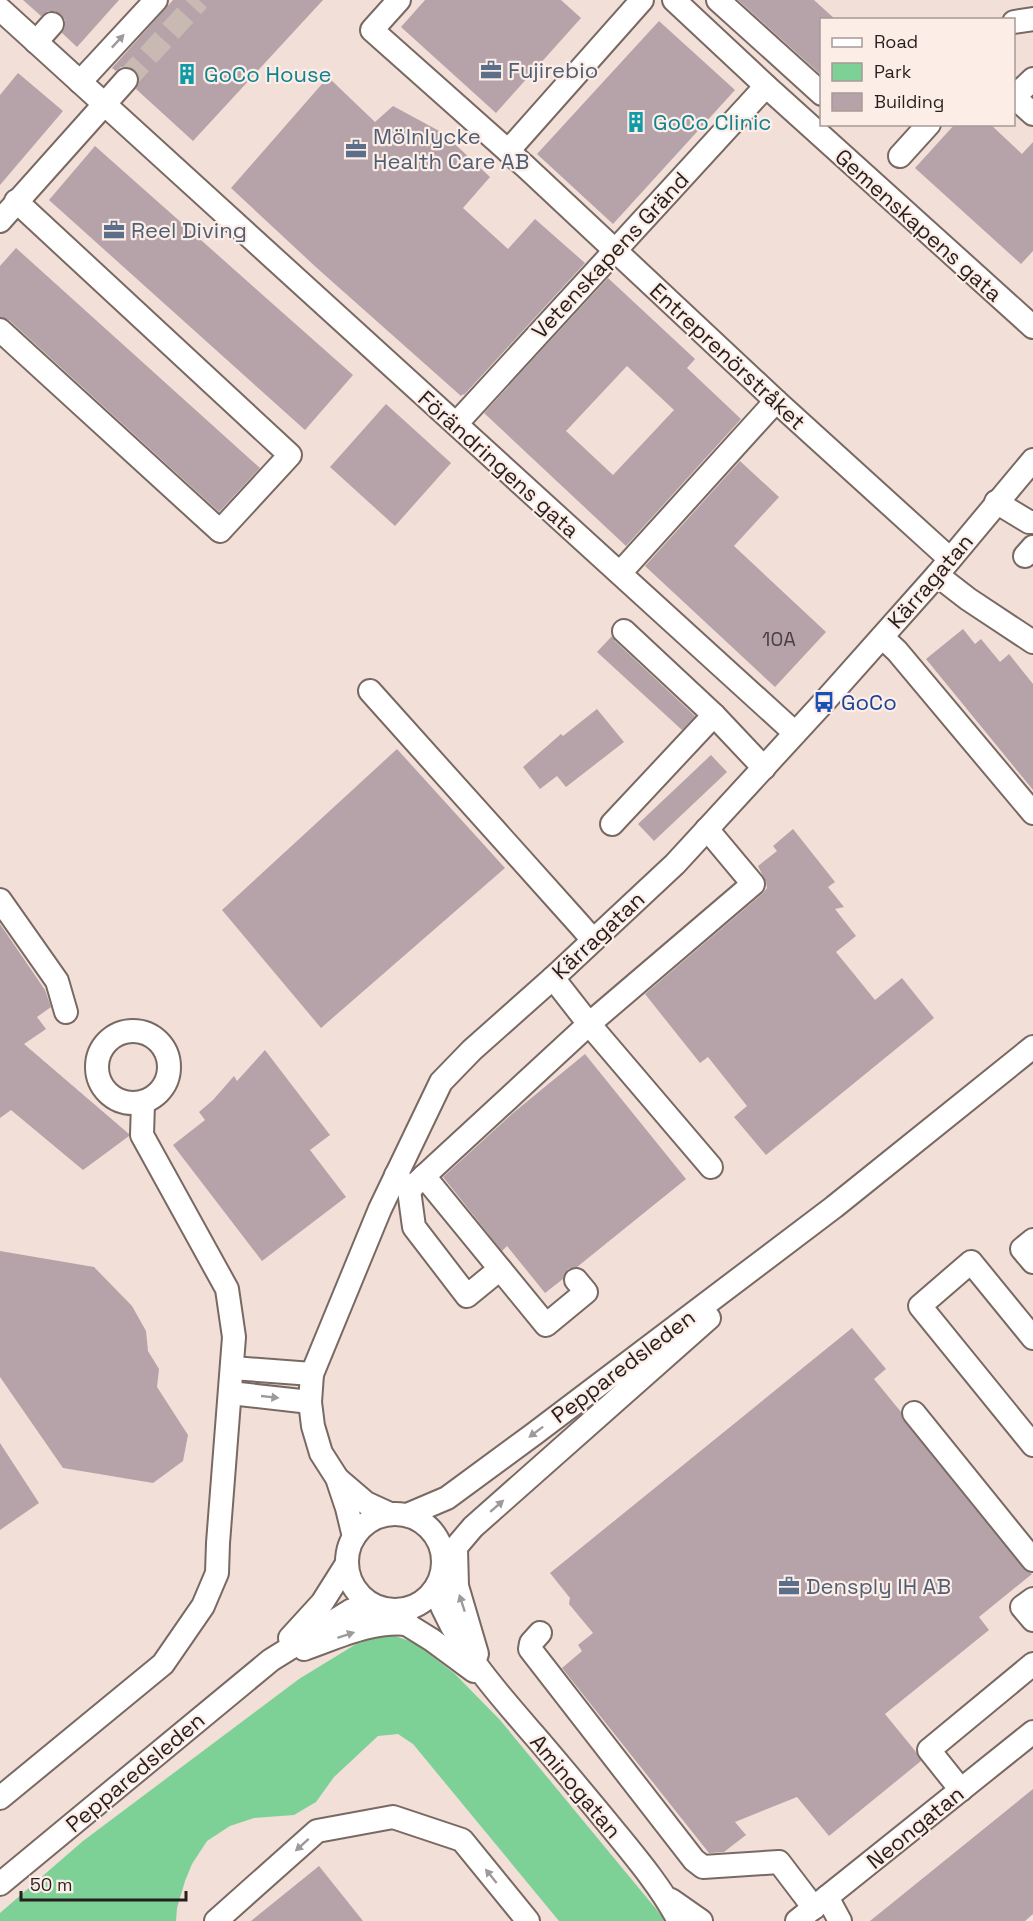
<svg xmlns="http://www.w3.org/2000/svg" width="1033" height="1921" font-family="'Space Grotesk',sans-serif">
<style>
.green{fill:#7dd196}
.building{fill:#b5a3a9;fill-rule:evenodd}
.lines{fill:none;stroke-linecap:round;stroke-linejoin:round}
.minor-tunnel{stroke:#c9b9b3;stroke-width:22;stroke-dasharray:22 11;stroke-linecap:butt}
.minor-casing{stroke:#796963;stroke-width:26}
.minor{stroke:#fff;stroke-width:22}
.oneway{fill:#9d9a99}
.labels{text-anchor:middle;stroke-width:4.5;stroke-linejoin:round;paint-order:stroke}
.number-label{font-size:20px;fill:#4a4040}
.service-label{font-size:22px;fill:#4e5e75;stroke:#fdede7;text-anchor:start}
.culture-label{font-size:22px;fill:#0d838f;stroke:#fdede7;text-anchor:start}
.street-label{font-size:22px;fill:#261f1d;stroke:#fdede7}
.transit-label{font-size:22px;fill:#164399;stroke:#fdede7;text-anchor:start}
</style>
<rect width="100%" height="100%" fill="#f2dfd8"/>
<path class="green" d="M387,1633L415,1643L455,1674L500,1720L666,1921H559L413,1744L398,1734L378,1736L334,1777L316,1802L294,1815L254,1818L230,1826L207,1841L192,1864L185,1881L177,1908L176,1921H0V1913L83,1841L299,1679L361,1641Z"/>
<g class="building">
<path d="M23,0H119L77,47L62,33L65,27V20L60,14L55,11H48L41,16Z"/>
<path d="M173,0H323L193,141L136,89L139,82V75L135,70L128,67H121L116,71L112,68Z"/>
<path d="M425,0H561L581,18L496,113L401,27Z"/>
<path d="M738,0H814L836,20H822V70L819,73Z"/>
<path d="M659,21L735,90L613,224L537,154Z"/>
<path d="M18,73L63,111L0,185V95Z"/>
<path d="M328,77L375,122L393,106L443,133L490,177L463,208L508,249L535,219L585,263L464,395L463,394L461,396L318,269L231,188Z"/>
<path d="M955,124H990L1022,154L1033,142V251L1021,264L915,168Z"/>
<path d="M95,146L353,375L305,430L49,200Z"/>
<path d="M16,248L260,468L219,512L9,320L0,317V266Z"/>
<path d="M608,278L695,359L687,368L741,419L626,546L484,413ZM627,366L674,410L613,475L566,431Z"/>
<path d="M386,404L451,463L395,526L330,467Z"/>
<path d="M740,461L779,497L734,546L826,632L775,687L645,566Z"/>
<path d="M963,629L975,644L981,639L1000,662L1009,654L1033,684V790L926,659Z"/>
<path d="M612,636L615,641L695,716L682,730L597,652Z"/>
<path d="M597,709L624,742L566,787L557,776L540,789L523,767L561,734L563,736Z"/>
<path d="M397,749L505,868L321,1028L222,910Z"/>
<path d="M711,755L727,772L654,841L638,824Z"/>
<path d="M793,829L835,882L828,887L844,907L835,909L856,936L836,952L875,1000L902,978L934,1018L766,1155L734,1117L747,1106L708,1057L700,1063L645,994L762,894L767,888L766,882L758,866L777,851L773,846Z"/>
<path d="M0,924L45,990L51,1007L37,1017L46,1029L24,1044L129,1134V1136L83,1170L11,1110L0,1118Z"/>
<path d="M265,1050L330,1135L310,1150L346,1197L262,1261L173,1145L205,1120L199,1112L213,1100L234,1076L237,1081Z"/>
<path d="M585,1054L686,1179L577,1267L568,1269L563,1279L545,1293L507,1246L502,1251L443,1177L513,1113Z"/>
<path d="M0,1251L94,1267L132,1306L146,1331L148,1351L159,1369L157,1387L188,1435L183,1461L153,1483L63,1468L0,1377Z"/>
<path d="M852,1328L886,1369L874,1379L901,1412L904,1421L1023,1568L1032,1574L979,1617L989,1630L885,1714L916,1752L921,1761L829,1836L797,1797L735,1822L746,1835L724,1852L709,1853L562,1668L582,1651L578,1645L593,1633L569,1604L570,1598L550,1573Z"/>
<path d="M0,1443L39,1503L0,1530Z"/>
<path d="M1033,1789V1914L1025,1921H870Z"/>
<path d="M319,1866L363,1921H251Z"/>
</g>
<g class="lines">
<path class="minor-tunnel" d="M126,80L199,0"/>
<defs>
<g id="minor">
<path d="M399,0L372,30L526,167L776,401L950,559"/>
<path d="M674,0L766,86L1033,327"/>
<path d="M718,0L822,94"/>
<path d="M0,9L795,733"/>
<path d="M1014,22L1033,19"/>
<path d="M36,42L52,24"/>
<path d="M1033,79L1014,97L1033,114"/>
<path d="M80,82L156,0"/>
<path d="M508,151L642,0"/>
<path d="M900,156L929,124"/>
<path d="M0,221L126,80"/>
<path d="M0,330L220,531L290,455L16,201"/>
<path d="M456,424L766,86"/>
<path d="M996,502L1029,522H1033"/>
<path d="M1025,556L1033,547"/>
<path d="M620,573L776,401"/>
<path d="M937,575L968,599L1033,642"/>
<path d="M624,631L714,715"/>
<path d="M882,637L897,651L1033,813"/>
<path d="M370,691L579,924L593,940"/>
<path d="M612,824L714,715L764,768"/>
<path d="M707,829L753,884L589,1024L711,1167"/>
<path d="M0,900L57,981L66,1012"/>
<circle cx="133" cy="1067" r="36"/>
<path d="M396,1175L409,1190L589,1024L553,978"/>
<path d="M424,1176L546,1325L586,1292L576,1280"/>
<path d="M409,1190L414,1227L467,1296L500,1269"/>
<path d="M1033,1240L1022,1249L1033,1262"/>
<path d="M1033,1338L971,1262L920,1306L1033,1445"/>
<path d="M232,1368L312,1374"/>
<path d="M230,1393L310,1402"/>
<path d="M914,1413L1033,1560"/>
<path d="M338,1479L366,1503L390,1514"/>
<circle cx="395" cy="1562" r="48"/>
<path d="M407,1515L447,1498L534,1434L834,1207L1033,1047"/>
<path d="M354,1537L347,1508L337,1478L321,1453L313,1426L310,1402L312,1374L380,1209L441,1082L472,1050L553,978L675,864L824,702L937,575L1033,460"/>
<path d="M456,1549L457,1586L477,1654"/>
<path d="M443,1559L456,1547L473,1527L709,1318"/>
<path d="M435,1589C456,1647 494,1689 534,1735C559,1764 583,1793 607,1822C633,1854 660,1885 679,1921"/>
<path d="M1033,1599L1022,1607L1033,1620"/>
<path d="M395,1617L432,1640L474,1671"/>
<path d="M540,1633L531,1643L530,1649L694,1860L703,1867L779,1862L814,1908"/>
<path d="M290,1638L322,1603L346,1565"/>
<path d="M304,1649C336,1638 372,1620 408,1624"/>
<path d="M961,1790L929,1750L1033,1664"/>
<path d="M0,1798L163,1664L203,1606L217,1573L218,1543L234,1337L227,1289L142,1135L143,1103"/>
<path d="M0,1884L271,1660L350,1611L370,1604"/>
<path d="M827,1897L840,1921"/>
<path d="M671,1900L701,1921"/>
<path d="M216,1921L317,1831L393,1817L462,1840L528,1921"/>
<path d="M797,1921L1033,1732"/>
</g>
</defs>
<use href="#minor" class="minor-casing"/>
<use href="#minor" class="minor"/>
</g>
<defs><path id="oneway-solid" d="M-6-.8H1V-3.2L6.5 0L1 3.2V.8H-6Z" transform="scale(1.5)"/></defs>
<g class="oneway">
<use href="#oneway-solid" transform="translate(118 41) rotate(-47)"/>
<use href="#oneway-solid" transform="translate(270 1397) rotate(6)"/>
<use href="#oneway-solid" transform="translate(536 1432) rotate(143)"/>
<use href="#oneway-solid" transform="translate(497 1506) rotate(-41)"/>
<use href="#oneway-solid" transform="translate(462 1603) rotate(-108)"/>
<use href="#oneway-solid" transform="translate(346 1635) rotate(-18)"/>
<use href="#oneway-solid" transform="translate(302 1845) rotate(138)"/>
<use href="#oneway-solid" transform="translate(491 1876) rotate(-129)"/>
</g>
<defs>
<symbol id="office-bare" viewBox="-9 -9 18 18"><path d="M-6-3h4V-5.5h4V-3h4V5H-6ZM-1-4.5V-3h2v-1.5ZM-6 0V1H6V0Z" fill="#5c6f8a" stroke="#fdede7" stroke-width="2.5" paint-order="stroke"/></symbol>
<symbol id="building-bare" viewBox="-9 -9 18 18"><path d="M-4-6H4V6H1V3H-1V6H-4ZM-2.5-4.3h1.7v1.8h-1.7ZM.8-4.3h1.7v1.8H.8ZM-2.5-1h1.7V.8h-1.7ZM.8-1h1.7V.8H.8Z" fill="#0f9aa8" stroke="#fdede7" stroke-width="2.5" paint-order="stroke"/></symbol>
<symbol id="bus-bare" viewBox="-9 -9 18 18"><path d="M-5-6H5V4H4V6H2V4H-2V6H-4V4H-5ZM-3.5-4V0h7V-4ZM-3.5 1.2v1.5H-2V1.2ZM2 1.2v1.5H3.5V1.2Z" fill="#1a4fb4" stroke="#fdede7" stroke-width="2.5" paint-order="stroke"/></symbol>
</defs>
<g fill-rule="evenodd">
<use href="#office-bare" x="476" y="55" width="30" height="30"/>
<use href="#building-bare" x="172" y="59" width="30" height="30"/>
<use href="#building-bare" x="621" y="107" width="30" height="30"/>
<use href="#office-bare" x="341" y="134" width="30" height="30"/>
<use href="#office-bare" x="99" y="215" width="30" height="30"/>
<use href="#bus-bare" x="809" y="687" width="30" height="30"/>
<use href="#office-bare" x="774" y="1571" width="30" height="30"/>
</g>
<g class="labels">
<g class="number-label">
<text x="779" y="646">10A</text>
</g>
<g class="service-label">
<text x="508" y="78">Fujirebio</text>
<text x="373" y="144">Mölnlycke<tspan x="373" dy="25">Health Care AB</tspan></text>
<text x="131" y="238">Reel Diving</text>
<text x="806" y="1594">Densply IH AB</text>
</g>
<g class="culture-label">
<text x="204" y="82">GoCo House</text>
<text x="653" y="130">GoCo Clinic</text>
</g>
<g class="street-label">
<text transform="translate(919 225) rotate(42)" y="8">Gemenskapens gata</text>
<text transform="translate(610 255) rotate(-47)" y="8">Vetenskapens Gränd</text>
<text transform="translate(728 356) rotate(43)" y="8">Entreprenörstråket</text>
<text transform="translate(499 464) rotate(42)" y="8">Förändringens gata</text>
<text transform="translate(930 581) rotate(-49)" y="8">Kärragatan</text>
<text transform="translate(598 935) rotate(-43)" y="8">Kärragatan</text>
<text transform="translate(623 1366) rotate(-37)" y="8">Pepparedsleden</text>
<text transform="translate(135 1772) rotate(-40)" y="8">Pepparedsleden</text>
<text transform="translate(576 1786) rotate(50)" y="8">Aminogatan</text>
<text transform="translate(915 1827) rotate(-39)" y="8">Neongatan</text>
</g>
<g class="transit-label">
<text x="841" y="710">GoCo</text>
</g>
</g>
<rect x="820" y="18" width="195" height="108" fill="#fdede7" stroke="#a79b96" stroke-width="1.5"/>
<rect x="832" y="38" width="30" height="9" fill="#ffffff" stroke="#a79b96" stroke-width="1.5"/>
<text x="874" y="48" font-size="18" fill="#261f1d">Road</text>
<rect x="832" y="63" width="30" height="18" fill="#7dd196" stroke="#a79b96" stroke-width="1.5"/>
<text x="874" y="78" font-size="18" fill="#261f1d">Park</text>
<rect x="832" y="93" width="30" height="18" fill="#b5a3a9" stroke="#a79b96" stroke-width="1.5"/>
<text x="874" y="108" font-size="18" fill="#261f1d">Building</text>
<path d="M21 1891v9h165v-9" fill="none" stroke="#261f1d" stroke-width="3"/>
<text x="30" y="1891" font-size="18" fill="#261f1d" stroke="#fdede7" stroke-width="4.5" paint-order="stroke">50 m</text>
</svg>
